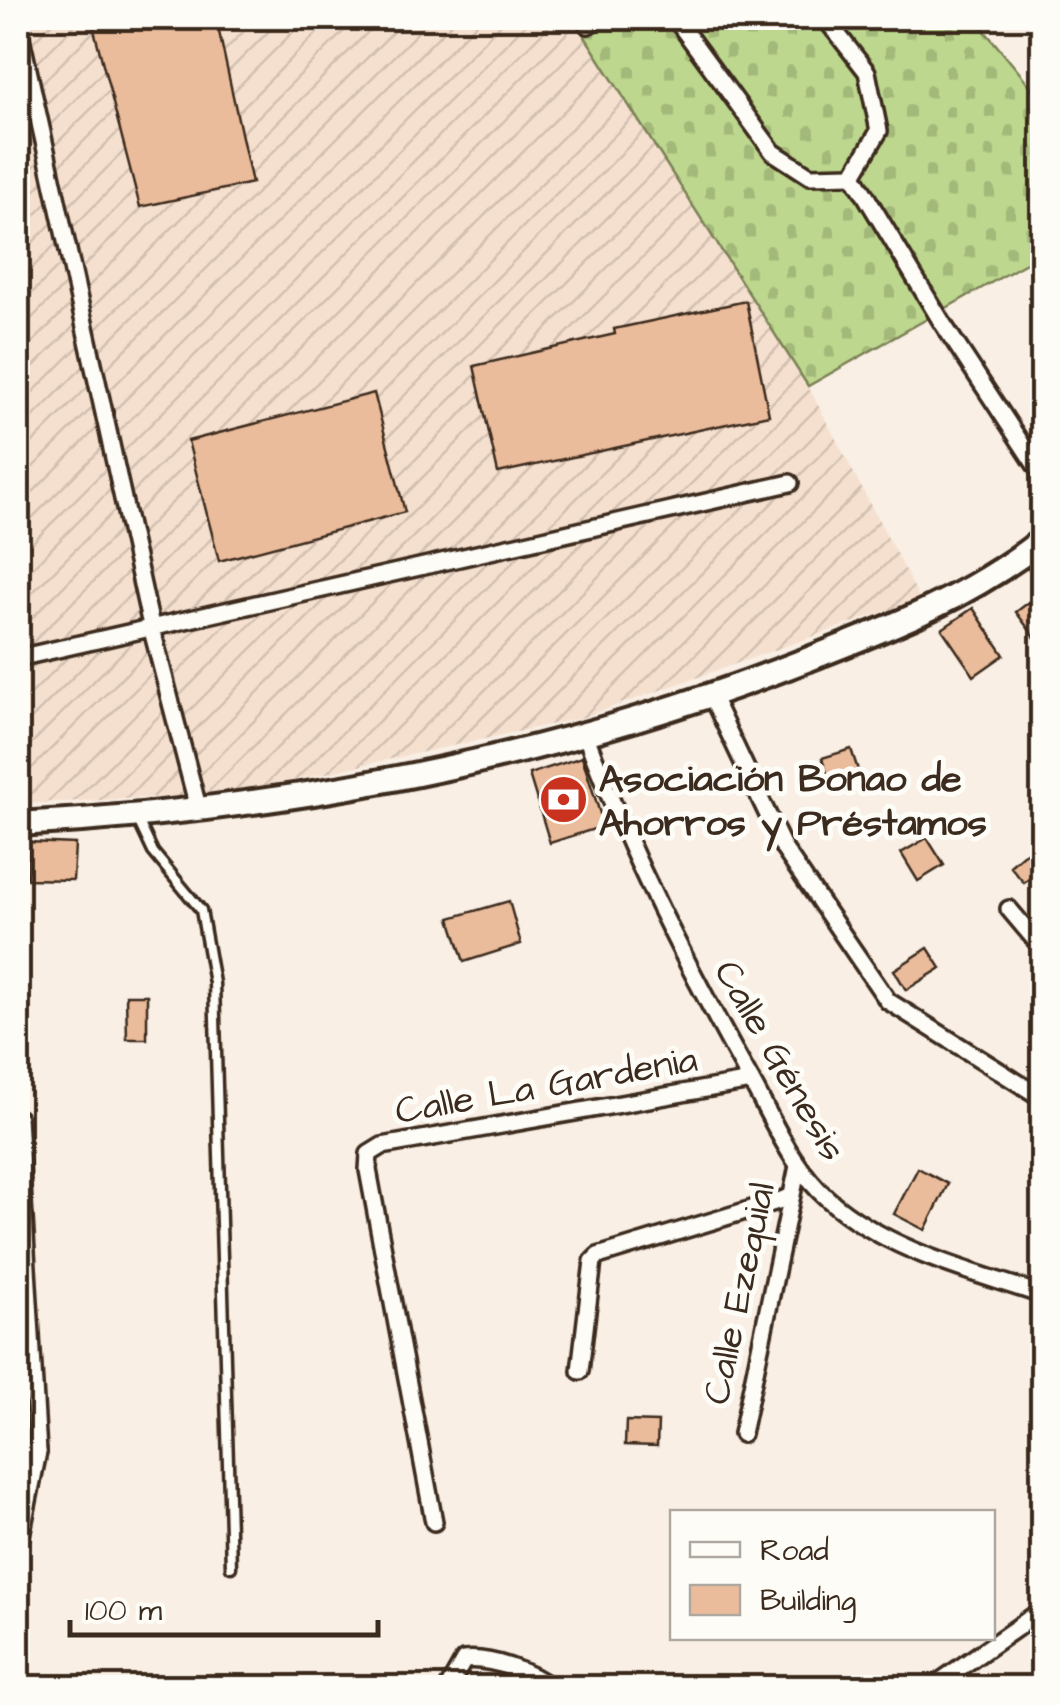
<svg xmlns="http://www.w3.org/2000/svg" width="1060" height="1705" font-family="'Architects Daughter',sans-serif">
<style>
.industrial{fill:url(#industrial-furrows)}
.cemetery{fill:url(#cemetery-stones);stroke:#7c8056;stroke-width:2.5}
.building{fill:#ebbc9b;stroke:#3b2a1e;stroke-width:2.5}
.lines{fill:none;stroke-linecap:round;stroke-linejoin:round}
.service-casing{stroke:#3b2a1e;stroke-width:15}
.minor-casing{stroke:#3b2a1e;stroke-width:22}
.secondary-casing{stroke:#3b2a1e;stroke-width:30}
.service{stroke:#fdfcf7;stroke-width:8}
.minor{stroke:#fdfcf7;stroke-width:15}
.secondary{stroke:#fdfcf7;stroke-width:22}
.labels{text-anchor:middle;stroke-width:10;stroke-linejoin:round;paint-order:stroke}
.poi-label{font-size:38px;font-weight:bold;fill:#3b2a1e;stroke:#fdfcf7;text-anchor:start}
.street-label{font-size:38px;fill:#3b2a1e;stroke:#fdfcf7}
</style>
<defs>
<pattern id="industrial-furrows" width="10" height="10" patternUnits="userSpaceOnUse" patternTransform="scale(2.5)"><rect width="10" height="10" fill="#f5e0cf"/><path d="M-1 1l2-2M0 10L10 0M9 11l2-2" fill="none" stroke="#d3c0b1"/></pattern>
<pattern id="cemetery-stones" width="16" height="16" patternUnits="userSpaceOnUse" patternTransform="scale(2.5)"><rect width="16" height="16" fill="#bdd78e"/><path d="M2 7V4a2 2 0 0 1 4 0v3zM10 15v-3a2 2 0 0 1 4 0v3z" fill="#a3b97a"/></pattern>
</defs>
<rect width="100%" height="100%" fill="#f9efe5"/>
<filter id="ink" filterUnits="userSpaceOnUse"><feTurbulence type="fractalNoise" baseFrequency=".01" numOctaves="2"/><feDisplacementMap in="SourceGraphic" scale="20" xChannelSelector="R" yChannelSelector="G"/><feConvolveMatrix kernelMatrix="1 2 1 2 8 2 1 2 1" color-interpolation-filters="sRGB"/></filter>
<g filter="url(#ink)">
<path class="industrial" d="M18,18H573L808,386L920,599L581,718L229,794L18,804Z"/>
<path class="cemetery" d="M573,18H974L1042,100V254L808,386Z"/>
<g class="building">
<path d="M91,18H216L252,183L140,207Z"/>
<path d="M746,301L769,415L498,473L474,366L615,334L614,329Z"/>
<path d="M374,393L405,512L219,561L188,441Z"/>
<path d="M1042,592V647L1016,612Z"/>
<path d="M973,608L1004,655L974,676L942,629Z"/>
<path d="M851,749L860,776L831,786L822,758Z"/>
<path d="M582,757L604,826L550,843L529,774Z"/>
<path d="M927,838L944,865L918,881L901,853Z"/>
<path d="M1042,839V868L1024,883L1010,866Z"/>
<path d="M28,842L75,844L73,880L27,879Z"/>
<path d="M509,901L521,944L464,962L450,918Z"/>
<path d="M928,948L941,968L906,990L894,970Z"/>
<path d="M126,995H147V1039H127Z"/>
<path d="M918,1168L948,1184L925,1230L894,1214Z"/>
<path d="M626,1421L658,1422L657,1446L625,1445Z"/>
</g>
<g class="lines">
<defs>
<path id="service" d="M137,818L153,852L201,910L214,983L231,1567"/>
<g id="minor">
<path d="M675,18L773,152L810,176L853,175"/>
<path d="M825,18L867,72L879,131L853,175L943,324L1042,475"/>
<path d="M18,24L152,630L199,811"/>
<path d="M588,25L598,18"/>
<path d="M18,658L790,483"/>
<path d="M712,697L784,849L888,1001L1042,1098"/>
<path d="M586,736C630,855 688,968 750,1079C773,1120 792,1168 828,1199C887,1251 971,1271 1042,1295"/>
<path d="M1009,909L1042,948"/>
<path d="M18,1118L38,1452L18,1550"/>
<path d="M580,1371L593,1261L598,1256L791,1197"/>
<path d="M742,1434L798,1166"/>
<path d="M18,1454L38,1452"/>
<path d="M434,1522L368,1170L369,1154L382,1146L751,1081"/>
<path d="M448,1688L464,1660C490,1657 531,1672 551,1688"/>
<path d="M931,1688L1042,1610"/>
</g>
<path id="secondary" d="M18,824C287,810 549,760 801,662C889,628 967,599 1042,540"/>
</defs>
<use href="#service" class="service-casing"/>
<use href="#minor" class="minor-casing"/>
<use href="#secondary" class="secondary-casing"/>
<use href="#service" class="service"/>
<use href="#minor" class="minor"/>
<use href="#secondary" class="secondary"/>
</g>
</g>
<defs>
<symbol id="bank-disc" viewBox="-11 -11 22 22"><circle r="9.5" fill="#c8321e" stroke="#fdfcf7"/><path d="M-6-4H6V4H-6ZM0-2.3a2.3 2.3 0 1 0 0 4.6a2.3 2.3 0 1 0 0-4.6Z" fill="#fff"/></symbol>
</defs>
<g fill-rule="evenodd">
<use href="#bank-disc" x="536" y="772" width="55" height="55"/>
</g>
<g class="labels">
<g class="poi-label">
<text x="599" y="791">Asociación Bonao de<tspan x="599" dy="44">Ahorros y Préstamos</tspan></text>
</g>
<g class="street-label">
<text transform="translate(781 1060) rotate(60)" y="13">Calle Génesis</text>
<text transform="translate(546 1084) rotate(-10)" y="13">Calle La Gardenia</text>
<text transform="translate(738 1293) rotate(-78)" y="13">Calle Ezequial</text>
</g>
</g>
<rect width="1060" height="1705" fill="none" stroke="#fdfcf7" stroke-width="60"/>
<rect x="30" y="30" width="1000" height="1645" fill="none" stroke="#3b2a1e" stroke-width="4" filter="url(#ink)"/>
<rect x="670" y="1510" width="325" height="130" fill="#fdfcf7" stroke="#afa8a0" stroke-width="2.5"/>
<rect x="690" y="1542" width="50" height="15" fill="#fdfcf7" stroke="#afa8a0" stroke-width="2.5"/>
<text x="760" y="1560" font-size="30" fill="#3b2a1e">Road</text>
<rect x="690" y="1585" width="50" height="30" fill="#ebbc9b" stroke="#afa8a0" stroke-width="2.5"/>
<text x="760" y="1610" font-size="30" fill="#3b2a1e">Building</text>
<path d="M70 1620v15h308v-15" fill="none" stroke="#3b2a1e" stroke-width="5"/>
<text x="85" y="1620" font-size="30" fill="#3b2a1e" stroke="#fdfcf7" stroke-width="8" paint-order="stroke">100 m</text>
</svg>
